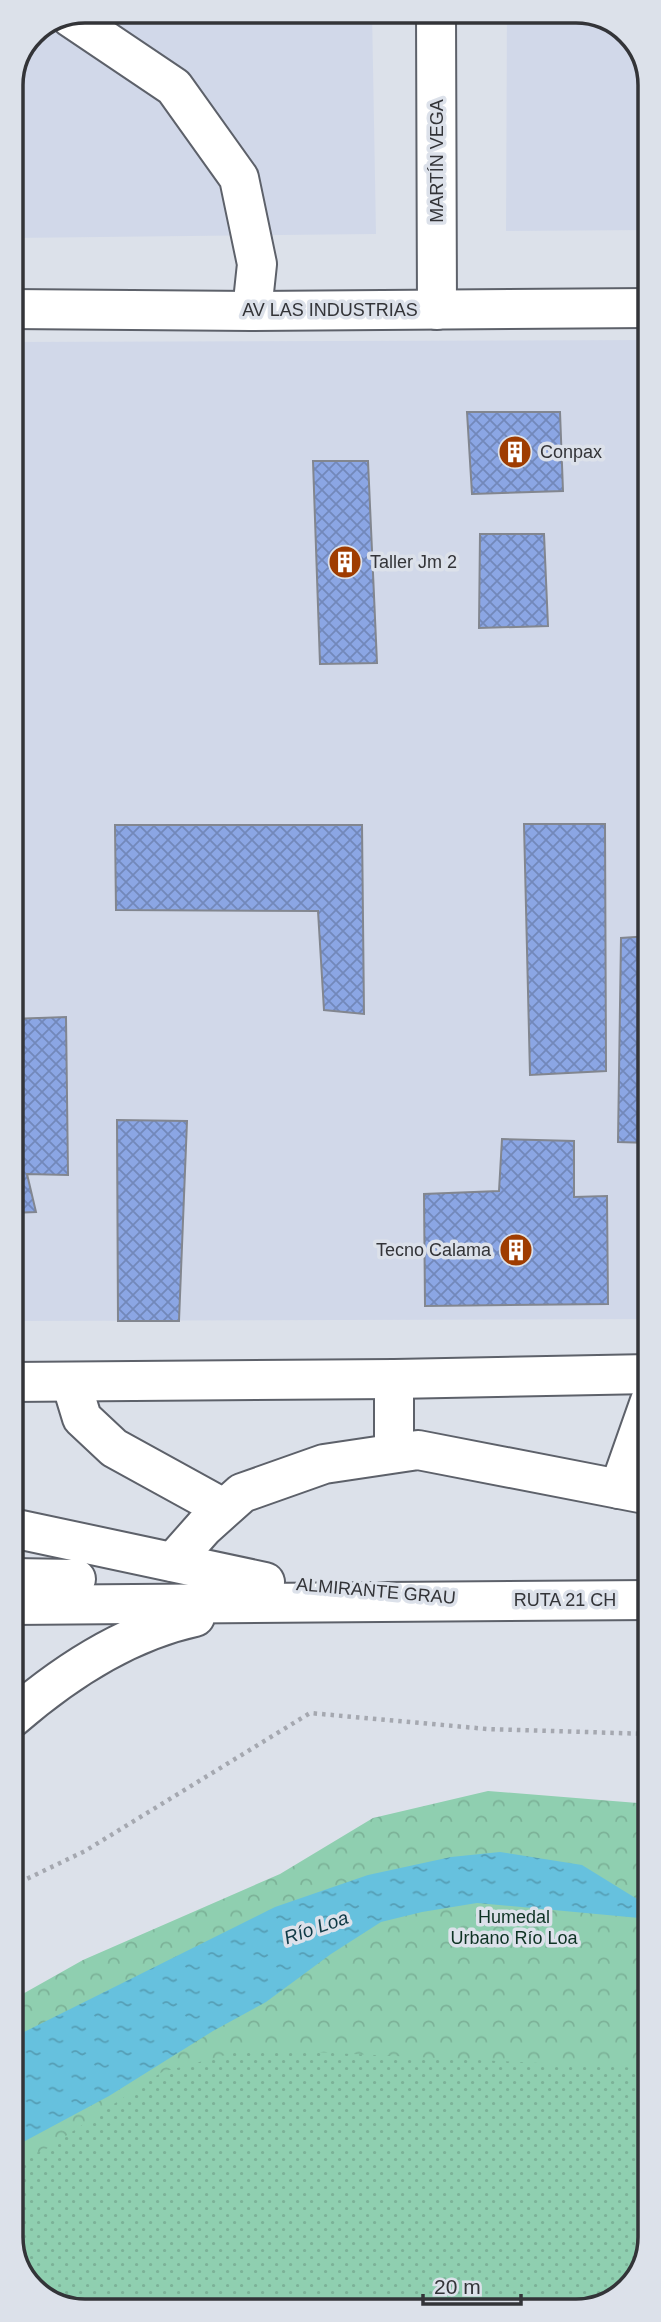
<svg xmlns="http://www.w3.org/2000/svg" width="661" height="2322" font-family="Helvetica,sans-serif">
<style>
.built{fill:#d1d8e9}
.grass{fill:url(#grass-dots)}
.forest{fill:url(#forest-crowns)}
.water{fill:url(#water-ripples)}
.building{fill:url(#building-cross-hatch);stroke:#82868f;stroke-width:2}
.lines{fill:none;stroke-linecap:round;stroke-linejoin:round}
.minor-casing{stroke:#5d616a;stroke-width:42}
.highway-casing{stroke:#5d616a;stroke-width:42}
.path{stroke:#a5a8b0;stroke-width:4.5;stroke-dasharray:3.5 5;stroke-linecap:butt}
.minor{stroke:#fff;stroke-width:38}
.highway{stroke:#fff;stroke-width:38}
.labels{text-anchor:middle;stroke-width:7;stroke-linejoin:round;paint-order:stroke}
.street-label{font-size:18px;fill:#333438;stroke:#dce1ea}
.poi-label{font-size:18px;fill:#333438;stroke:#dce1ea;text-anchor:start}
.park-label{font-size:18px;fill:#0e3324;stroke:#dce1ea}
.water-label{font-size:19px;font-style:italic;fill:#0f3a46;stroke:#dce1ea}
.rim{fill:none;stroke:#333438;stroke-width:3.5}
</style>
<defs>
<pattern id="grass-dots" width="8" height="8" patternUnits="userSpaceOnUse" patternTransform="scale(1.75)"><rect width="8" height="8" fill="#8fcfb0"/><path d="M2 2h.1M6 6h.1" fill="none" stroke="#7cb298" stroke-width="1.8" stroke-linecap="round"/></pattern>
<pattern id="forest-crowns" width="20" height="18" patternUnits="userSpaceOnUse" patternTransform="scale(1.75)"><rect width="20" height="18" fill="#8fcfb0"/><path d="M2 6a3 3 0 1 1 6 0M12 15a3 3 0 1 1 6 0" fill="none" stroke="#7cb298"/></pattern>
<pattern id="water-ripples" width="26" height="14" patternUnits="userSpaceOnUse" patternTransform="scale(1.75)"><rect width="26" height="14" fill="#66c1de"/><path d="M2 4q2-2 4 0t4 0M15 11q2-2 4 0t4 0" fill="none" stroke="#559eb5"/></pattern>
<pattern id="building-cross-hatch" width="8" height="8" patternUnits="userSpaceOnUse" patternTransform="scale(1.75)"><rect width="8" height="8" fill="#8ba6e4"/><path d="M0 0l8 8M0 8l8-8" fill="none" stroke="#7288ba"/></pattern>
</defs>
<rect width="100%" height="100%" fill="#dce1ea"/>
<g class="built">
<path d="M84,11H372L376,234L11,238V84L32,32Z"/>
<path d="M507,11H586L626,29L649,70V230L506,231Z"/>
<path d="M649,340L650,1319L11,1321V342Z"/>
</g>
<path class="grass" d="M650,1919V2238L632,2286L591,2310L90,2311L67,2307L35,2293L12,2252V2148L109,2096L213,2031Z"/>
<path class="forest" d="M488,1791L650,1804V2071L644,2068L248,2049L162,2072L43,2151L12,2160V2000L83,1960L280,1874L373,1818Z"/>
<path class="water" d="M500,1852L582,1865L650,1907V1919L477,1903L422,1912L381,1922L331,1954L266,2002L213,2031L109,2096L12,2148V2038L275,1907L368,1875L451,1857Z"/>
<g class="building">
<path d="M467,412H560L563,491L472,494Z"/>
<path d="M313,461H368L377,663L320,664Z"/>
<path d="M480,534H544L548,626L479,628Z"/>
<path d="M524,824H605L606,1071L530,1075Z"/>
<path d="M115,825H362L364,1014L324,1010L318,911L116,910Z"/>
<path d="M650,936V1143L618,1142L621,938Z"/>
<path d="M66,1017L68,1175L27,1174L36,1212L11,1213V1019Z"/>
<path d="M117,1120L187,1121L179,1321H118Z"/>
<path d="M502,1139L574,1141V1197L607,1196L608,1304L425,1306L424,1194L499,1191Z"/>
</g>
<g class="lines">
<defs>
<g id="minor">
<path d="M436,11L437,310"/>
<path d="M70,17L174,87L239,178L257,264L252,311"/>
<path d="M11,309L252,311L649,308"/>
<path d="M11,1382L394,1379L650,1374"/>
<path d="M71,1382L82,1418L114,1448L223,1508"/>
<path d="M394,1453V1379"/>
<path d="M619,1489L650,1401"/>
<path d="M173,1562L204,1527L242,1493L324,1464L418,1450L650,1495"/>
</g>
<g id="highway">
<path d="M12,1528L265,1582"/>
<path d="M12,1578L76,1579"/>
<path d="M12,1605C224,1605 437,1600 650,1600"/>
<path d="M12,1718C64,1673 126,1632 195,1617"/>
</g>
</defs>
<use href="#minor" class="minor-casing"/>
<use href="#highway" class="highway-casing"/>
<path class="path" d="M12,1886L85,1851L310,1713L487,1729L650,1734"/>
<use href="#minor" class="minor"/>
<use href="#highway" class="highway"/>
</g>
<defs>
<symbol id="building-disc" viewBox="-11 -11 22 22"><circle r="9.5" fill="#9f3c01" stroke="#dce1ea"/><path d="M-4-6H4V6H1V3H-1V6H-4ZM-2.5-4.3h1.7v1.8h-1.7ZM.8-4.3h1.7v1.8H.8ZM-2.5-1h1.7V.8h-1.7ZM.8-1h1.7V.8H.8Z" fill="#fff"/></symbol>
</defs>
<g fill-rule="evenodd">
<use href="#building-disc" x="496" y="433" width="38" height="38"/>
<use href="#building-disc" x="326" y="543" width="38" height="38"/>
<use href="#building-disc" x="497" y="1231" width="38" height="38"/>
</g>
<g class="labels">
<g class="street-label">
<text transform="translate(437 161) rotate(-90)" y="6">MARTÍN VEGA</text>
<text x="330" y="316">AV LAS INDUSTRIAS</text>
<text transform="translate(376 1591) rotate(5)" y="6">ALMIRANTE GRAU</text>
<text x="565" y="1606">RUTA 21 CH</text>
</g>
<g class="poi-label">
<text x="540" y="458">Conpax</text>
<text x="370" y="568">Taller Jm 2</text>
<text x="491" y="1256" text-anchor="end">Tecno Calama</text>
</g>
<g class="park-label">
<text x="514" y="1923">Humedal<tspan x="514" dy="21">Urbano Río Loa</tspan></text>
</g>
<g class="water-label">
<text transform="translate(316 1927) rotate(-19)" y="7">Río Loa</text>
</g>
</g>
<path d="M0 0H661V2322H0ZM85 23H576A62 62 0 0 1 638 85V2237A62 62 0 0 1 576 2299H85A62 62 0 0 1 23 2237V85A62 62 0 0 1 85 23Z" fill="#dce1ea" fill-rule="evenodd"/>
<path class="rim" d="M85 23H576A62 62 0 0 1 638 85V2237A62 62 0 0 1 576 2299H85A62 62 0 0 1 23 2237V85A62 62 0 0 1 85 23Z"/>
<path d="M423 2294v10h98v-10" fill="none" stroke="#333438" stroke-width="3.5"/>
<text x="434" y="2294" font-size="21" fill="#333438" stroke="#dce1ea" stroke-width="5" paint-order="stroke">20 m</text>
</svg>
